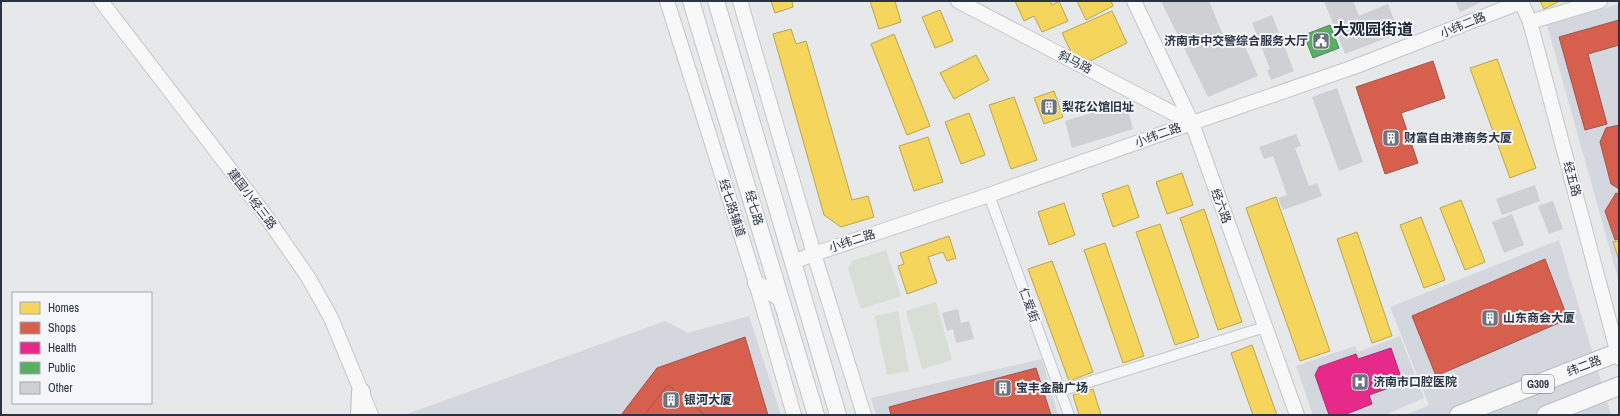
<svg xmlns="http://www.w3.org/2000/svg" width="1620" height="416" font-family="'Archivo Narrow','Noto Sans SC',sans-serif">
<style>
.built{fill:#d4d7dd}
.green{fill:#d6ded6}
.homes{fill:#f6d55c;stroke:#b9a555}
.shops{fill:#d6604d;stroke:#a3534b}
.health{fill:#e7298a;stroke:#af2c75}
.public{fill:#5aae61;stroke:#4c8959}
.building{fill:#ced0d3}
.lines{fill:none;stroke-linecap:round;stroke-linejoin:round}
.street-casing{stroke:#c4c6c8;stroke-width:12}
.secondary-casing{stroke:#c4c6c8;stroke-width:16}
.primary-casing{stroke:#c2c5c8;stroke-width:18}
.highway-casing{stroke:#b8bbbf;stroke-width:20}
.street{stroke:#f5f6f7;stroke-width:10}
.secondary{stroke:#f8f8f8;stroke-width:14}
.primary{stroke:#f8f8f8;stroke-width:16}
.highway{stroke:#f8f8f8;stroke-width:18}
.labels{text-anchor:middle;stroke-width:4;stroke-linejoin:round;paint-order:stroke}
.shield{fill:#f4f6f9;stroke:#676e7b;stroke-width:1}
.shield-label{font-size:11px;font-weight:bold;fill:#2b3445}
.street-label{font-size:12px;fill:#2b3445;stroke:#f4f6f9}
.poi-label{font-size:12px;font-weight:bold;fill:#2b3445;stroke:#f4f6f9;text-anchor:start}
.district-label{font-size:16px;font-weight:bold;fill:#1d2536;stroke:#f4f6f9}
</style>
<rect width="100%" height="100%" fill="#e6e8ea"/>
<g class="built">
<path d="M1619,4V282L1547,25Z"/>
<path d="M1559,240L1611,415H1406L1429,405L1390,307Z"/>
<path d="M749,316L781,415H404L665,321L688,333Z"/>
<path d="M1400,336L1424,398L1385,415H1313L1296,366L1355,346L1358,352Z"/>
<path d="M1042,359L1058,415H876L871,398Z"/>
</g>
<g class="green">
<path d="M886,250L901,296L861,309L848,269L852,261Z"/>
<path d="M936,302L952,360L922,369L906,311Z"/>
<path d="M898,311L909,371L887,375L875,316Z"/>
</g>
<g class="homes">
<path d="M771,1H792L793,7L775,13Z"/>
<path d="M870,1H895L901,22L879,29Z"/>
<path d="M1015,1H1050L1052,5L1059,1L1068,21L1042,32L1034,16L1024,21Z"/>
<path d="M1077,1H1111L1113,6L1086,20Z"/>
<path d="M1540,1H1560L1544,9Z"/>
<path d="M940,10L953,41L935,48L922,17Z"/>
<path d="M1112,11L1127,43L1088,62L1072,54L1062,33Z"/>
<path d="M791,29L796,44L806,41L852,200L868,196L874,217L841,227L824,215L773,34Z"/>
<path d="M894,34L930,126L907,135L871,44Z"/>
<path d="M976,55L989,80L954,99L940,73Z"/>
<path d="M1497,59L1536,168L1510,178L1470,68Z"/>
<path d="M1054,91L1063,117L1044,124L1034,98Z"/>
<path d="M1014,97L1037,160L1011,169L989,105Z"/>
<path d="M969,113L985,155L961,164L945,122Z"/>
<path d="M928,137L943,182L914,191L899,146Z"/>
<path d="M1182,173L1193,205L1167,214L1156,182Z"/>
<path d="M1128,185L1139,217L1113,227L1102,194Z"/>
<path d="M1276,197L1330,351L1300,361L1246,208Z"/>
<path d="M1461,200L1485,262L1465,270L1440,208Z"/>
<path d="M1064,203L1075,235L1049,245L1038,212Z"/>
<path d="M1204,209L1242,322L1218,330L1180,218Z"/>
<path d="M1421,217L1445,280L1424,288L1400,225Z"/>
<path d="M1160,224L1199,337L1175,345L1136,232Z"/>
<path d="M1357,232L1392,336L1372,343L1337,239Z"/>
<path d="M949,236L956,258L947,261L943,252L928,257L937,283L907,294L898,266L904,264L900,253Z"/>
<path d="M1619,241V260L1613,242Z"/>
<path d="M1105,243L1144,356L1123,363L1084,250Z"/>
<path d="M1052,261L1093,372L1069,381L1028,269Z"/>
<path d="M1252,345L1277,415H1253L1231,353Z"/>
<path d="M1093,389L1101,415H1079L1073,395Z"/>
</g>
<g class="shops">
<path d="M1619,20V45L1588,54L1607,124L1585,130L1559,37Z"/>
<path d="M1433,61L1445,98L1401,113L1418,163L1385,174L1356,87Z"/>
<path d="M1619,125V189L1611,184L1600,142L1606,128Z"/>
<path d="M1616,193L1619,194V239L1615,240L1605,211Z"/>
<path d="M1545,259L1568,319L1436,376L1412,316Z"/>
<path d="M745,337L768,415H621L657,368Z"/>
<path d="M1036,368L1051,415H891L889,407Z"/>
<path d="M668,385L705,415H644Z"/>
</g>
<path class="health" d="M1391,348L1403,383L1369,395L1372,404L1344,415H1329L1315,375L1319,367L1356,354L1358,359Z"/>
<path class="public" d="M1330,25L1339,48L1313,58L1304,35Z"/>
<g class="building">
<path d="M1161,1H1209L1228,47L1242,40L1258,76L1208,97Z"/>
<path d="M1324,1H1353L1359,16L1388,4L1399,33L1345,54Z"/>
<path d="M1455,1H1484L1460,12Z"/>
<path d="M1272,15L1294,71L1271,80L1267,70L1270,69L1252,23Z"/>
<path d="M1337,88L1363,162L1339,171L1312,97Z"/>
<path d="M1114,106L1129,113L1133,129L1072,148L1065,121Z"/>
<path d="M1296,134L1301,146L1295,148L1309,186L1317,183L1322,196L1283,210L1278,198L1287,195L1273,156L1264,159L1259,147Z"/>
<path d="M1535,185L1540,201L1502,215L1496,199Z"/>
<path d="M1553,201L1563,229L1549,234L1538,206Z"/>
<path d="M1512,214L1524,245L1504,253L1492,222Z"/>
<path d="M958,309L961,323L969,321L974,339L956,343L953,329L947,331L942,313Z"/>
</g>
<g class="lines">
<defs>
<g id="street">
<path d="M989,195L1069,415"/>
<path d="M1060,391L1265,327"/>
</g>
<g id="secondary">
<path d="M101,1L263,212L308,277L331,318L371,415"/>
<path d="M667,1L756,283L794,415"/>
<path d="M740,1L814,254L864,415"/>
<path d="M958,1L1192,123"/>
<path d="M1134,1L1192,123L1297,415"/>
<path d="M1521,1L1530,22L1619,358"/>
<path d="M1530,22L1600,1"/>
<path d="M793,262L814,254L989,195L1192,123L1354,67L1521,2"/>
</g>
<g id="primary">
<path d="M691,1L816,415"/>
<path d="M716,1L838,415"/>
<path d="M756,283L780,298"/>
</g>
<g id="highway">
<path d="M360,415L361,392"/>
<path d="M1459,415L1619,352"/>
<path d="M1546,415L1619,386"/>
</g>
</defs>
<use href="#street" class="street-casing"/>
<use href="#secondary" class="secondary-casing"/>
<use href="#primary" class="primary-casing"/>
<use href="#highway" class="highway-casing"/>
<use href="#street" class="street"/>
<use href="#secondary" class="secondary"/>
<use href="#primary" class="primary"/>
<use href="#highway" class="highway"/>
</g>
<defs>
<symbol id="civic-square" viewBox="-11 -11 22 22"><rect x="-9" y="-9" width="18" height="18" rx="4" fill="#6c737f" stroke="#f4f6f9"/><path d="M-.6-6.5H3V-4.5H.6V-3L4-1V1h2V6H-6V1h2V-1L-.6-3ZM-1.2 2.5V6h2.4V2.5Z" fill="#fff"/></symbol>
<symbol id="building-square" viewBox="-11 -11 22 22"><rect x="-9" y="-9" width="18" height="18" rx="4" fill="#6c737f" stroke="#f4f6f9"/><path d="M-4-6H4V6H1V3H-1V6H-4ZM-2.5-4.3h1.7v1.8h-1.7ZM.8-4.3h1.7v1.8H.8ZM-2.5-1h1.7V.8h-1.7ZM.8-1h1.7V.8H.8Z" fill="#fff"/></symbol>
<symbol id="hospital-square" viewBox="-11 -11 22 22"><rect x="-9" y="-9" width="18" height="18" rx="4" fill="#6c737f" stroke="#f4f6f9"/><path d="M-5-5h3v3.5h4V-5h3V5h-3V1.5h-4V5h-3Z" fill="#fff"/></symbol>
</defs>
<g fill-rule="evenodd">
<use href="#civic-square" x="1311" y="31" width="20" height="20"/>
<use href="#building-square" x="1039" y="97" width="20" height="20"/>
<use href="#building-square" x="1381" y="128" width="20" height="20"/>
<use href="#building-square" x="1480" y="308" width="20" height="20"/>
<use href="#hospital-square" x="1350" y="372" width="20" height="20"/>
<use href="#building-square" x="993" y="378" width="20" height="20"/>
<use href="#building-square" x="661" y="390" width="20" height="20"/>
</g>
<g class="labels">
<rect class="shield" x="1522" y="375" width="32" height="18" rx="3"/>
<g class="shield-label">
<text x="1538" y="388">G309</text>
</g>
<g class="street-label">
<text transform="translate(1463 25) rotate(-22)" y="4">小纬二路</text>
<text transform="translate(1075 62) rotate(27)" y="4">斜马路</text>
<text transform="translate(1158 135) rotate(-20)" y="4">小纬二路</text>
<text transform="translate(1572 179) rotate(75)" y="4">经五路</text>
<text transform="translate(252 199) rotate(53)" y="4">建国小经三路</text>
<text transform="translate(1221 206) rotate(70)" y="4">经六路</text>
<text transform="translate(732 208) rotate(72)" y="4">经七路辅道</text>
<text transform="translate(754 208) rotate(74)" y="4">经七路</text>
<text transform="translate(852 241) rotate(-18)" y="4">小纬二路</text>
<text transform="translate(1029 305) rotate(70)" y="4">仁爱街</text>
<text transform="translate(1584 366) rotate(-21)" y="4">纬二路</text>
</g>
<g class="poi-label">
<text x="1308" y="45" text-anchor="end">济南市中交警综合服务大厅</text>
<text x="1062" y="111">梨花公馆旧址</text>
<text x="1404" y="142">财富自由港商务大厦</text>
<text x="1503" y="322">山东商会大厦</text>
<text x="1373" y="386">济南市口腔医院</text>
<text x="1016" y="392">宝丰金融广场</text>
<text x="684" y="404">银河大厦</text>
</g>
<g class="district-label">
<text x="1373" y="35">大观园街道</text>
</g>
</g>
<rect width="1620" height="416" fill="none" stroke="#2b3445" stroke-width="4"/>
<rect x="12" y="292" width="140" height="112" fill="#f4f6f9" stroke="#a4a8b1"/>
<rect x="20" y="302" width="20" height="12" fill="#f6d55c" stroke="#a4a8b1"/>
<text x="48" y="312" font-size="12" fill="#2b3445">Homes</text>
<rect x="20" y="322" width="20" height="12" fill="#d6604d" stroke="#a4a8b1"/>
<text x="48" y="332" font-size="12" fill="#2b3445">Shops</text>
<rect x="20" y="342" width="20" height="12" fill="#e7298a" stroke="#a4a8b1"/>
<text x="48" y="352" font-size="12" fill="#2b3445">Health</text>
<rect x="20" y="362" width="20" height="12" fill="#5aae61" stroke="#a4a8b1"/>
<text x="48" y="372" font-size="12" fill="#2b3445">Public</text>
<rect x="20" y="382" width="20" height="12" fill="#ced0d3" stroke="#a4a8b1"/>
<text x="48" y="392" font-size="12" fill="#2b3445">Other</text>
</svg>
